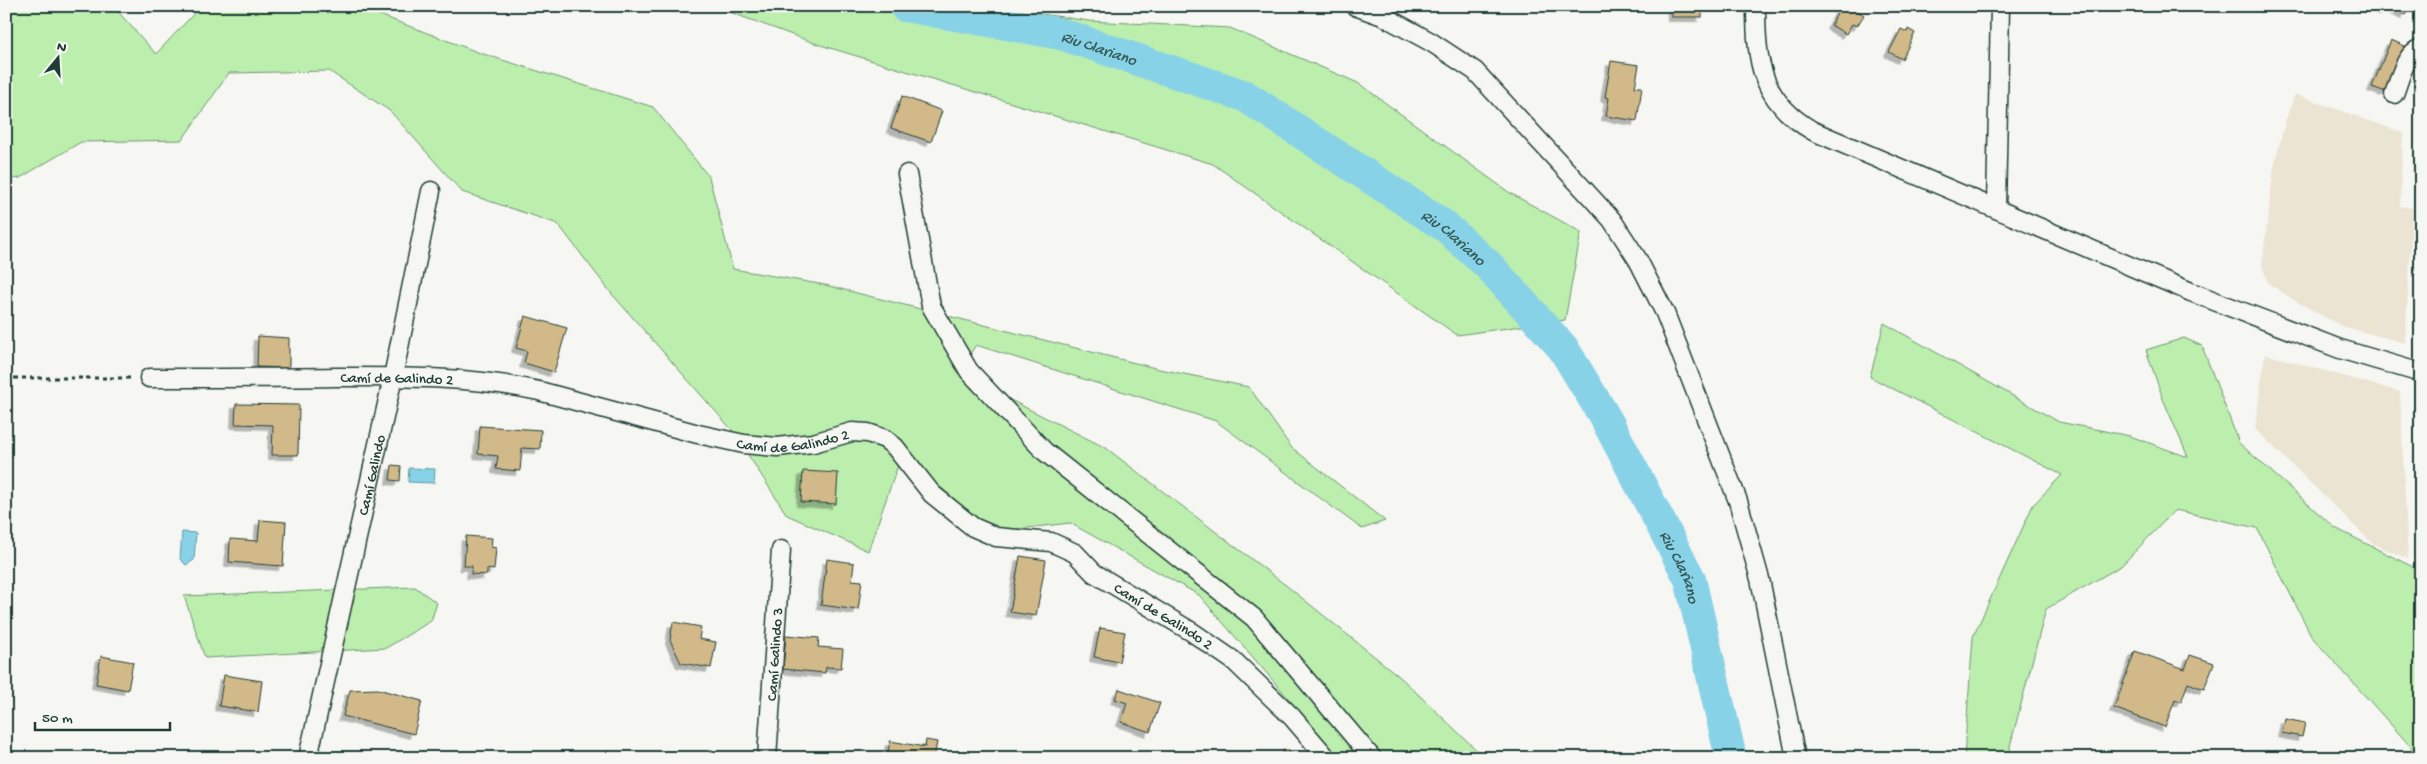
<svg xmlns="http://www.w3.org/2000/svg" width="2427" height="764" font-family="'Gochi Hand',sans-serif">
<style>
.built{fill:#ebe4d2}
.green{fill:#bceeae;stroke:#6e9671}
.water{fill:#88d2e8;stroke:#5e96a0}
.lines{fill:none;stroke-linecap:round;stroke-linejoin:round}
.river{stroke:#88d2e8;stroke-width:32}
.building{fill:#d2b989;stroke:#1f3d34;filter:url(#shadow)}
.minor-casing{stroke:#1f3d34;stroke-width:21}
.path{stroke:#1f3d34;stroke-width:3;stroke-dasharray:4 4;stroke-linecap:butt}
.minor{stroke:#f6f6f2;stroke-width:18}
.labels{text-anchor:middle;stroke-width:4;stroke-linejoin:round;paint-order:stroke}
.street-label{font-size:15px;fill:#1f3d34;stroke:#f6f6f2}
.water-label{font-size:16px;font-style:italic;fill:#345b58;stroke:#f6f6f2}
</style>
<defs>
<filter id="shadow"><feDropShadow dx="-4.5" dy="4.5" stdDeviation="0" flood-color="#0004"/></filter>
</defs>
<rect width="100%" height="100%" fill="#f6f6f2"/>
<filter id="ink" filterUnits="userSpaceOnUse"><feTurbulence type="fractalNoise" baseFrequency=".02" numOctaves="2"/><feDisplacementMap in="SourceGraphic" scale="10" xChannelSelector="R" yChannelSelector="G"/><feConvolveMatrix kernelMatrix="1 2 1 2 8 2 1 2 1" color-interpolation-filters="sRGB"/></filter>
<g filter="url(#ink)">
<g class="built">
<path d="M2295,94L2403,133L2400,206L2413,208L2405,343L2341,326L2294,300L2268,283L2262,265L2274,167L2285,122Z"/>
<path d="M2265,354L2400,392L2408,559L2373,544L2255,429Z"/>
</g>
<g class="green">
<path d="M6,6H113L156,54L201,6H356L480,53L653,107L709,177L733,269L825,285L1159,369L1249,387L1291,447L1385,521L1362,529L1216,421L976,345L957,373L1106,448L1292,590L1400,677L1485,758H1340L1199,595L1070,523L993,532L902,454L868,551L787,515L732,430L611,293L558,224L462,192L390,111L329,71L229,73L182,140L81,142L20,178L6,180Z"/>
<path d="M713,6H988L1089,21L1230,28L1358,83L1510,193L1581,232L1565,320L1457,335L1213,164L817,44Z"/>
<path d="M1884,323L2059,422L2130,436L2188,457L2163,399L2146,350L2184,338L2202,346L2239,443L2335,528L2421,571V758L2312,637L2257,528L2175,510L2121,566L2046,609L2010,746L2011,758H1964L1973,637L2033,505L2062,475L1870,377Z"/>
<path d="M415,587L437,603L431,621L386,648L205,658L184,596Z"/>
</g>
<g class="water">
<path d="M409,468L435,469L434,483L408,482Z"/>
<path d="M182,532L196,533L194,560L186,565L180,559Z"/>
</g>
<g class="lines">
<path class="river" id="s1" d="M905,6L1061,34L1245,96L1446,227L1489,266L1563,348L1606,419L1690,579L1731,758"/>
</g>
<g class="building">
<rect x="1672" y="6" width="30" height="11"/>
<path d="M1841,6H1849L1864,15L1857,26L1852,24L1846,34L1831,25Z"/>
<path d="M2373,6H2386L2384,11Z"/>
<path d="M2386,6H2409L2406,15Z"/>
<path d="M1901,29L1907,32L1908,29L1915,33L1902,59L1889,52Z"/>
<path d="M2391,40L2405,46L2386,92L2372,87Z"/>
<path d="M1611,61L1639,65L1635,87H1642L1637,121L1606,116L1609,98L1605,97Z"/>
<path d="M902,96L942,111L931,142L891,128Z"/>
<path d="M525,316L567,328L554,372L524,363L527,351L516,348Z"/>
<path d="M258,336L289,338V368L257,367Z"/>
<path d="M236,404L299,405L298,455H272L273,425L235,424Z"/>
<path d="M480,426L541,430L540,449L522,448L520,471L496,469L498,456L478,454Z"/>
<path d="M392,465L401,466L400,481L390,480Z"/>
<path d="M803,471L838,473L836,504L801,502Z"/>
<path d="M260,520L286,522L283,566L229,562L230,539L258,541Z"/>
<path d="M466,536L492,538L491,547L496,548L494,570L487,569V575L471,574L472,566H464Z"/>
<path d="M1020,556L1046,560L1036,616L1010,612Z"/>
<path d="M827,559L854,563L852,580L862,581L858,610L821,605Z"/>
<path d="M673,622L701,627L699,639L716,642L711,668L681,663L670,640Z"/>
<path d="M1100,628L1125,632L1119,662L1094,657Z"/>
<path d="M786,635L819,638L818,647L843,649L841,668L826,667L825,673L783,669Z"/>
<path d="M2135,651L2185,669L2190,655L2214,663L2204,689L2188,683L2181,702L2175,700L2165,727L2114,708Z"/>
<path d="M101,656L133,662L128,690L96,684Z"/>
<path d="M224,675L262,681L258,712L219,706Z"/>
<path d="M378,689L422,701L414,734L343,716L350,690Z"/>
<path d="M1119,689L1160,703L1150,732L1121,722L1127,703L1115,699Z"/>
<path d="M2285,719L2305,723L2302,737L2282,733Z"/>
<path d="M926,740L937,742L934,758H887L890,741L925,747Z"/>
<path d="M1284,749L1300,758H1279Z"/>
</g>
<g class="lines">
<defs>
<g id="minor">
<path d="M1355,6L1383,16L1431,42L1475,71L1612,220L1638,260L1665,313L1738,501L1760,579L1796,758"/>
<path d="M1756,6C1756,63 1761,101 1813,131L2191,292L2340,349L2421,373"/>
<path d="M2394,94C2400,79 2405,53 2421,48"/>
<path d="M907,174L931,306L969,371L1044,451L1254,618L1372,758"/>
<path d="M1996,209L2000,6"/>
<path id="s2" d="M149,378C211,378 273,378 335,377C403,377 472,376 539,391L698,434L744,444L777,447L813,443L852,432L868,433L885,439L895,447L932,494L973,527L996,537L1051,542L1075,553L1094,573L1192,632L1234,661L1292,717L1327,758"/>
<path id="s3" d="M308,758L393,377L431,191"/>
<path id="s4" d="M767,758L781,550"/>
</g>
</defs>
<use href="#minor" class="minor-casing"/>
<path class="path" d="M6,378H133"/>
<use href="#minor" class="minor"/>
</g>
</g>
<g class="labels">
<g class="street-label">
<text dy="5" stroke="none"><textPath href="#s2" startOffset="248">Camí de Galindo 2</textPath></text>
<text dy="5" stroke="none"><textPath href="#s2" startOffset="652">Camí de Galindo 2</textPath></text>
<text dy="5" stroke="none"><textPath href="#s3" startOffset="290">Camí Galindo</textPath></text>
<text dy="5" stroke="none"><textPath href="#s2" startOffset="1088">Camí de Galindo 2</textPath></text>
<text dy="5" stroke="none"><textPath href="#s4" startOffset="104">Camí Galindo 3</textPath></text>
</g>
<g class="water-label">
<text dy="6" stroke="none"><textPath href="#s1" startOffset="199">Riu Clariano</textPath></text>
<text dy="6" stroke="none"><textPath href="#s1" startOffset="605">Riu Clariano</textPath></text>
<text dy="6" stroke="none"><textPath href="#s1" startOffset="1010">Riu Clariano</textPath></text>
</g>
</g>
<rect width="2427" height="764" fill="none" stroke="#f6f6f2" stroke-width="25"/>
<rect x="12" y="12" width="2402" height="739" fill="none" stroke="#1f3d34" stroke-width="2" filter="url(#ink)"/>
<g transform="translate(58 58) rotate(18)" stroke="#f6f6f2" stroke-width="4" paint-order="stroke">
<path d="M0-4L9 19L0 12L-9 19Z" fill="#1f3d34"/>
<text y="-8" font-size="14" font-weight="bold" text-anchor="middle" fill="#1f3d34">N</text>
</g>
<path d="M35 722v8h135v-8" fill="none" stroke="#1f3d34" stroke-width="2.5"/>
<text x="42" y="722" font-size="15" fill="#1f3d34" stroke="#f6f6f2" stroke-width="4" paint-order="stroke">50 m</text>
</svg>
